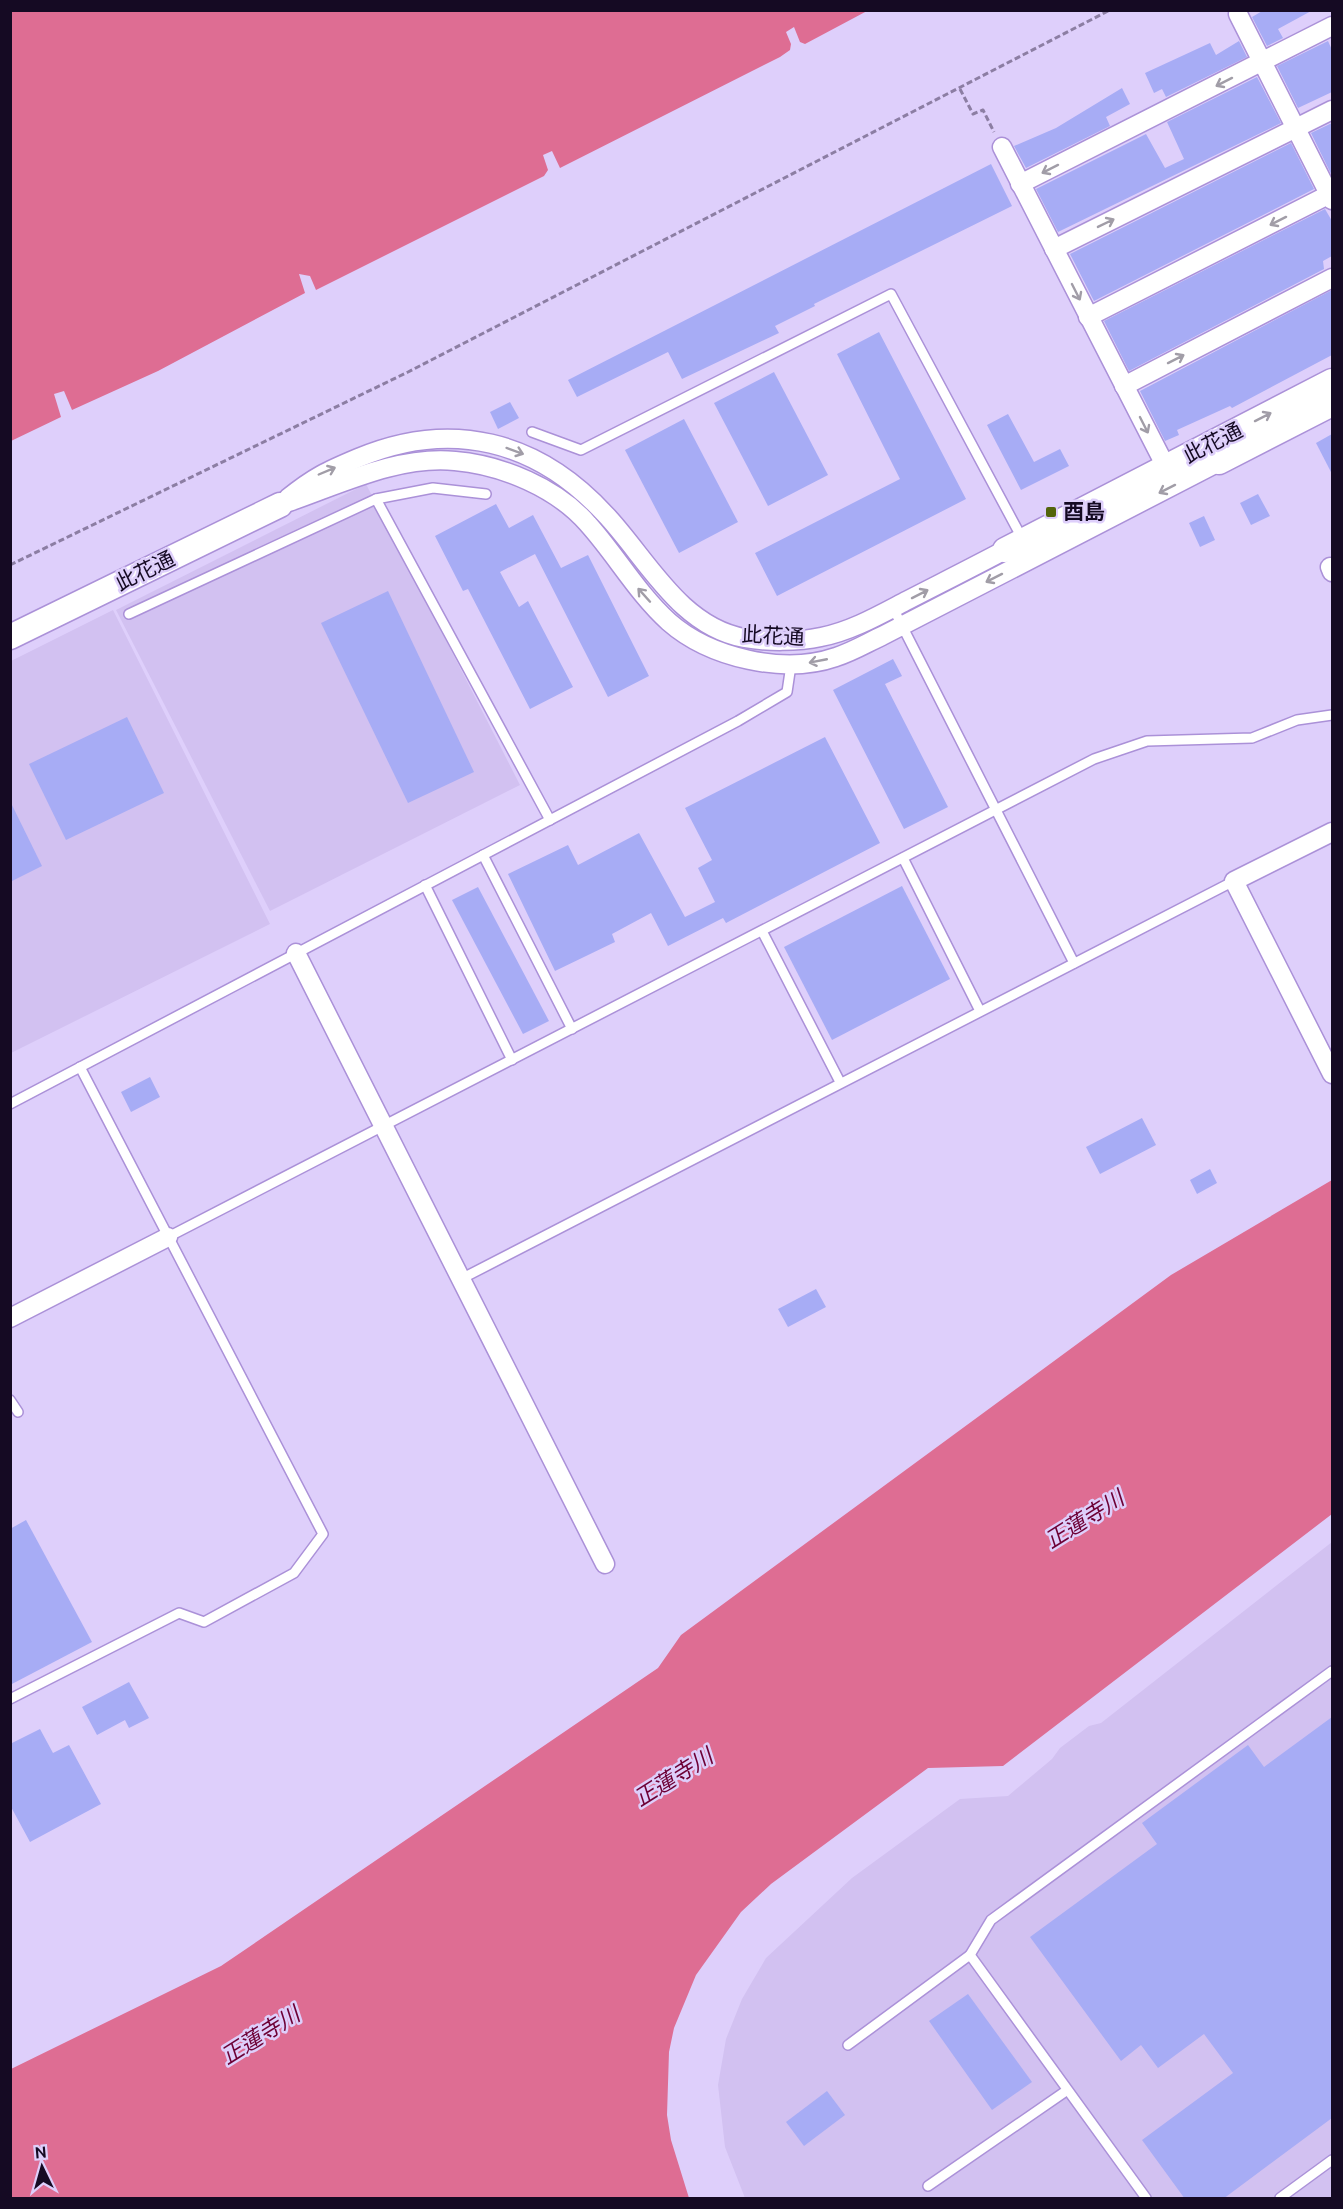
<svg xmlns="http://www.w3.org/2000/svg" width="1343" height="2209" font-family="Ubuntu,'Noto Sans JP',sans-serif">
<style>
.built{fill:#d2c1f1}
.water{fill:#de6d93}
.building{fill:#a7acf5}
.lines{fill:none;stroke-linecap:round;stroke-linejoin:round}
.lane-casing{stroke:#ab91d8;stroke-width:12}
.street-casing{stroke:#ab91d8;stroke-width:21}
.secondary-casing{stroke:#ab91d8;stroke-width:27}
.path{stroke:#8c7ea3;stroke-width:3;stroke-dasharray:6 3;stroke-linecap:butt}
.lane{stroke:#fff;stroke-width:9}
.street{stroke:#fff;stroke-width:18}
.secondary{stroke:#fff;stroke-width:24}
.oneway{stroke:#a19da7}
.poi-dot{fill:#53640b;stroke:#decffb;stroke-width:2}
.labels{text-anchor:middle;stroke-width:5;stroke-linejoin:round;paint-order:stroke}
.street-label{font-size:21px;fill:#150a23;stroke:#decffb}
.poi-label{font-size:21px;font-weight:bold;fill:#150a23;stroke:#decffb;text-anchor:start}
.water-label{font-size:22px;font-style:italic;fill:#6d0035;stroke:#decffb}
</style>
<rect width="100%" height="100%" fill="#decffb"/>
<g class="built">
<path d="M366,484L520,785L270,911L116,610Z"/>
<path d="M113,610L270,924L11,1053V661Z"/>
<path d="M1332,1542V2198H745L725,2147L718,2085L726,2039L742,1999L766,1958L852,1878L960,1799L1008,1796L1052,1759L1060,1748L1089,1726L1101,1723Z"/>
</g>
<g class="water">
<path d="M11,10H867V11L805,44L800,42L794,27L786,32L791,44L790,50L780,57L560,168L552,151L543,155L548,170L544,176L316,290L310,276L299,274L305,293L158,371L72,410L64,391L54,394L61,417L11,441Z"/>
<path d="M1332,1180V1514L1003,1766L928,1768L771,1884L741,1912L696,1975L674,2028L669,2052L667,2115L671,2140L689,2198H11V2069L221,1966L658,1668L681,1635L1171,1275Z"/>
</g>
<g class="building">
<path d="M1264,10H1313L1278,29L1283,38L1267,46L1252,17Z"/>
<path d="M1239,41L1247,57L1166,97L1162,89L1154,93L1145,73L1210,43L1216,55Z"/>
<path d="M1328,41L1332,50V92L1298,108L1277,66Z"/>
<path d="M1257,77L1281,123L1058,232L1036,189L1146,134L1165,168L1184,159L1167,122Z"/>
<path d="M1122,88L1130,104L1106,117L1110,126L1026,168L1014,146L1056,128Z"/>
<path d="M1332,123V176L1311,133Z"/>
<path d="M1291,143L1314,189L1094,301L1070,254Z"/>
<path d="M991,164L1012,206L814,304L815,306L775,326L779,333L682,379L668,352L577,397L568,380Z"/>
<path d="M1325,209L1332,221V256L1323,261L1324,269L1129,371L1104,321Z"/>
<path d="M1332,290V355L1232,408L1230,406L1177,430L1179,435L1165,441L1140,391Z"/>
<path d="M879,332L966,499L777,596L755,553L900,479L837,354Z"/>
<path d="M774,372L828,475L768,506L714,403Z"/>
<path d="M510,402L519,418L498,429L490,412Z"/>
<path d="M1008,414L1034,462L1060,449L1069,466L1021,490L987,425Z"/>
<path d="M684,419L738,522L679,553L625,450Z"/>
<path d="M1332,434V474L1316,443Z"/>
<path d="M1258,494L1270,516L1251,525L1240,503Z"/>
<path d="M496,504L509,528L533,515L561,568L588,555L649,676L608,697L535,554L500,572L519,607L528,601L573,687L530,709L468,589L463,591L435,536Z"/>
<path d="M1204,516L1215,540L1200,547L1189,523Z"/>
<path d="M388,591L474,772L408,803L321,623Z"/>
<path d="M893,659L902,676L885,684L948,807L904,829L833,690Z"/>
<path d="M127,717L164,793L66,840L29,764Z"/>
<path d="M825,737L880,843L726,923L723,918L668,946L651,913L612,934L615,942L555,971L508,874L568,845L578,865L639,833L685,917L715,902L698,868L712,860L685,808Z"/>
<path d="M10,801L42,866L10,882Z"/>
<path d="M902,886L950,979L832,1040L784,947Z"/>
<path d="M478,887L549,1021L523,1034L452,900Z"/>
<path d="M150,1077L160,1097L131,1112L121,1092Z"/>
<path d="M1142,1118L1156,1145L1100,1174L1086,1147Z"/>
<path d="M1210,1169L1217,1183L1197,1194L1190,1180Z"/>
<path d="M816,1289L826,1307L788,1327L778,1309Z"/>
<path d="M26,1520L92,1642L10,1685V1529Z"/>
<path d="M129,1682L149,1718L129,1728L125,1720L97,1735L82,1707Z"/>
<path d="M1332,1717V2118L1223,2199H1185L1142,2140L1233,2073L1204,2034L1158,2068L1141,2045L1121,2061L1030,1937L1157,1844L1142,1823L1248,1745L1264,1767Z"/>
<path d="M40,1729L53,1753L69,1745L101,1804L30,1842L10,1805V1744Z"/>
<path d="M968,1994L1032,2082L992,2110L929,2021Z"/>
<path d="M827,2091L845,2115L804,2146L786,2122Z"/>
</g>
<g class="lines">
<defs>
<g id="lane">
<path d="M532,432L581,450L891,294L1023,540"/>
<path d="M376,499L550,820"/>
<path d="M893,608L1074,963"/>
<path d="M129,614L376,499L433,488L486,494"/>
<path d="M483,855L572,1029"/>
<path d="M903,858L980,1011"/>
<path d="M425,885L512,1060"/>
<path d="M762,931L840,1082"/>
<path d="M10,1104L738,721L787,692L791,665"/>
<path d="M168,1237L1094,759L1147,741L1252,738L1297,720L1332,715"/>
<path d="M461,1279L1234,881"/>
<path d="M10,1400L18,1412"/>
<path d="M10,1699L179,1613L204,1622L294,1573L323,1534L80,1067"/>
<path d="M970,1955L991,1920L1332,1671"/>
<path d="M848,2045L970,1955L1146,2198"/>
<path d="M928,2186L1066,2091"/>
<path d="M1280,2198L1332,2160"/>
</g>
<g id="street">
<path d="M1238,14L1332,200"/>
<path d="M1002,147L1166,467"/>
<path d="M1020,184L1332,26"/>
<path d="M1054,249L1332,110"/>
<path d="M1088,317L1332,193"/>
<path d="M1124,386L1332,278"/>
<path d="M288,498C314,477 327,471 358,458C451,419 537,440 605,514C646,557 679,626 744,638C767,642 798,642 821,637C852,631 881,614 908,600C941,583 973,567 1005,550"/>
<path d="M280,505C335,487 396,455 455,461C502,465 557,488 588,524C616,555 637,593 669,622C710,658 784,675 836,657C852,652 867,643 882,636L1219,462"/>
<path d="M1330,567L1332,572"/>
<path d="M1332,832L1234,881L1332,1074"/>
<path d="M296,953L605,1564"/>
<path d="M10,1318L168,1237"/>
</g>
<g id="secondary">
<path d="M1219,462L1332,404"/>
<path d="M1005,550L1332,381"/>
<path d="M10,637L280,505"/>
</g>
</defs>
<use href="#lane" class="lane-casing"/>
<use href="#street" class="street-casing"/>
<use href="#secondary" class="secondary-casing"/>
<g class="path">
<path d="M960,89L973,114L983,110L994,132"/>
<path d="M10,565L408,372L1110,10"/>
</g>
<use href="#lane" class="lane"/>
<use href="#street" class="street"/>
<use href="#secondary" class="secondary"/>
</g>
<defs><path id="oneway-shaft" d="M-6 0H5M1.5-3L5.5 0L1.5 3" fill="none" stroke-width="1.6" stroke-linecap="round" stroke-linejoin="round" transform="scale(1.5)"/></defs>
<g class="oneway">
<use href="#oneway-shaft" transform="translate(1224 82) rotate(153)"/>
<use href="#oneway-shaft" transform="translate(1050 169) rotate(153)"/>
<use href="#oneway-shaft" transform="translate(1278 221) rotate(153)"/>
<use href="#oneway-shaft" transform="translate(1106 223) rotate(-26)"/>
<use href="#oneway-shaft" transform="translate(1076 292) rotate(63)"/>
<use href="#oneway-shaft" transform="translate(1176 359) rotate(-27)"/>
<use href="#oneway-shaft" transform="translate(1263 417) rotate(-27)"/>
<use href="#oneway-shaft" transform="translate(1144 425) rotate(63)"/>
<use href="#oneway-shaft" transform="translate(515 451) rotate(20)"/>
<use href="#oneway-shaft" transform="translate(327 471) rotate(-23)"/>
<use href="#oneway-shaft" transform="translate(1167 489) rotate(153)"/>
<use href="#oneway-shaft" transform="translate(994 578) rotate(153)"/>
<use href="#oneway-shaft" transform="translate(920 594) rotate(-27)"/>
<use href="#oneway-shaft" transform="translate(644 595) rotate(-132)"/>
<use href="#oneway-shaft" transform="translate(818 661) rotate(169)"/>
</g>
<rect class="poi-dot" x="1045" y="506" width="12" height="12" rx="3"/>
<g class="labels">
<g class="street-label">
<text transform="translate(1213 443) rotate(-27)" y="7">此花通</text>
<text transform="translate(145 571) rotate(-26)" y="7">此花通</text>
<text transform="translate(773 636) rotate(3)" y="7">此花通</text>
</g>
<g class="poi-label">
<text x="1063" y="519">酉島</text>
</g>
<g class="water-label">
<text transform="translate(1084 1519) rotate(-32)" y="8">正蓮寺川</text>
<text transform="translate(673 1777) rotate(-32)" y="8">正蓮寺川</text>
<text transform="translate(260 2035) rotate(-32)" y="8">正蓮寺川</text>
</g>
</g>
<rect width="1343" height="2209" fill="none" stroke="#150a23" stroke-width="24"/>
<g transform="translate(42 2167) rotate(355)" stroke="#decffb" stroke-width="4.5" paint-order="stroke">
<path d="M0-4.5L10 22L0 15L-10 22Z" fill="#150a23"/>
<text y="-9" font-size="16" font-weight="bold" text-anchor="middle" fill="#150a23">N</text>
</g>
</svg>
